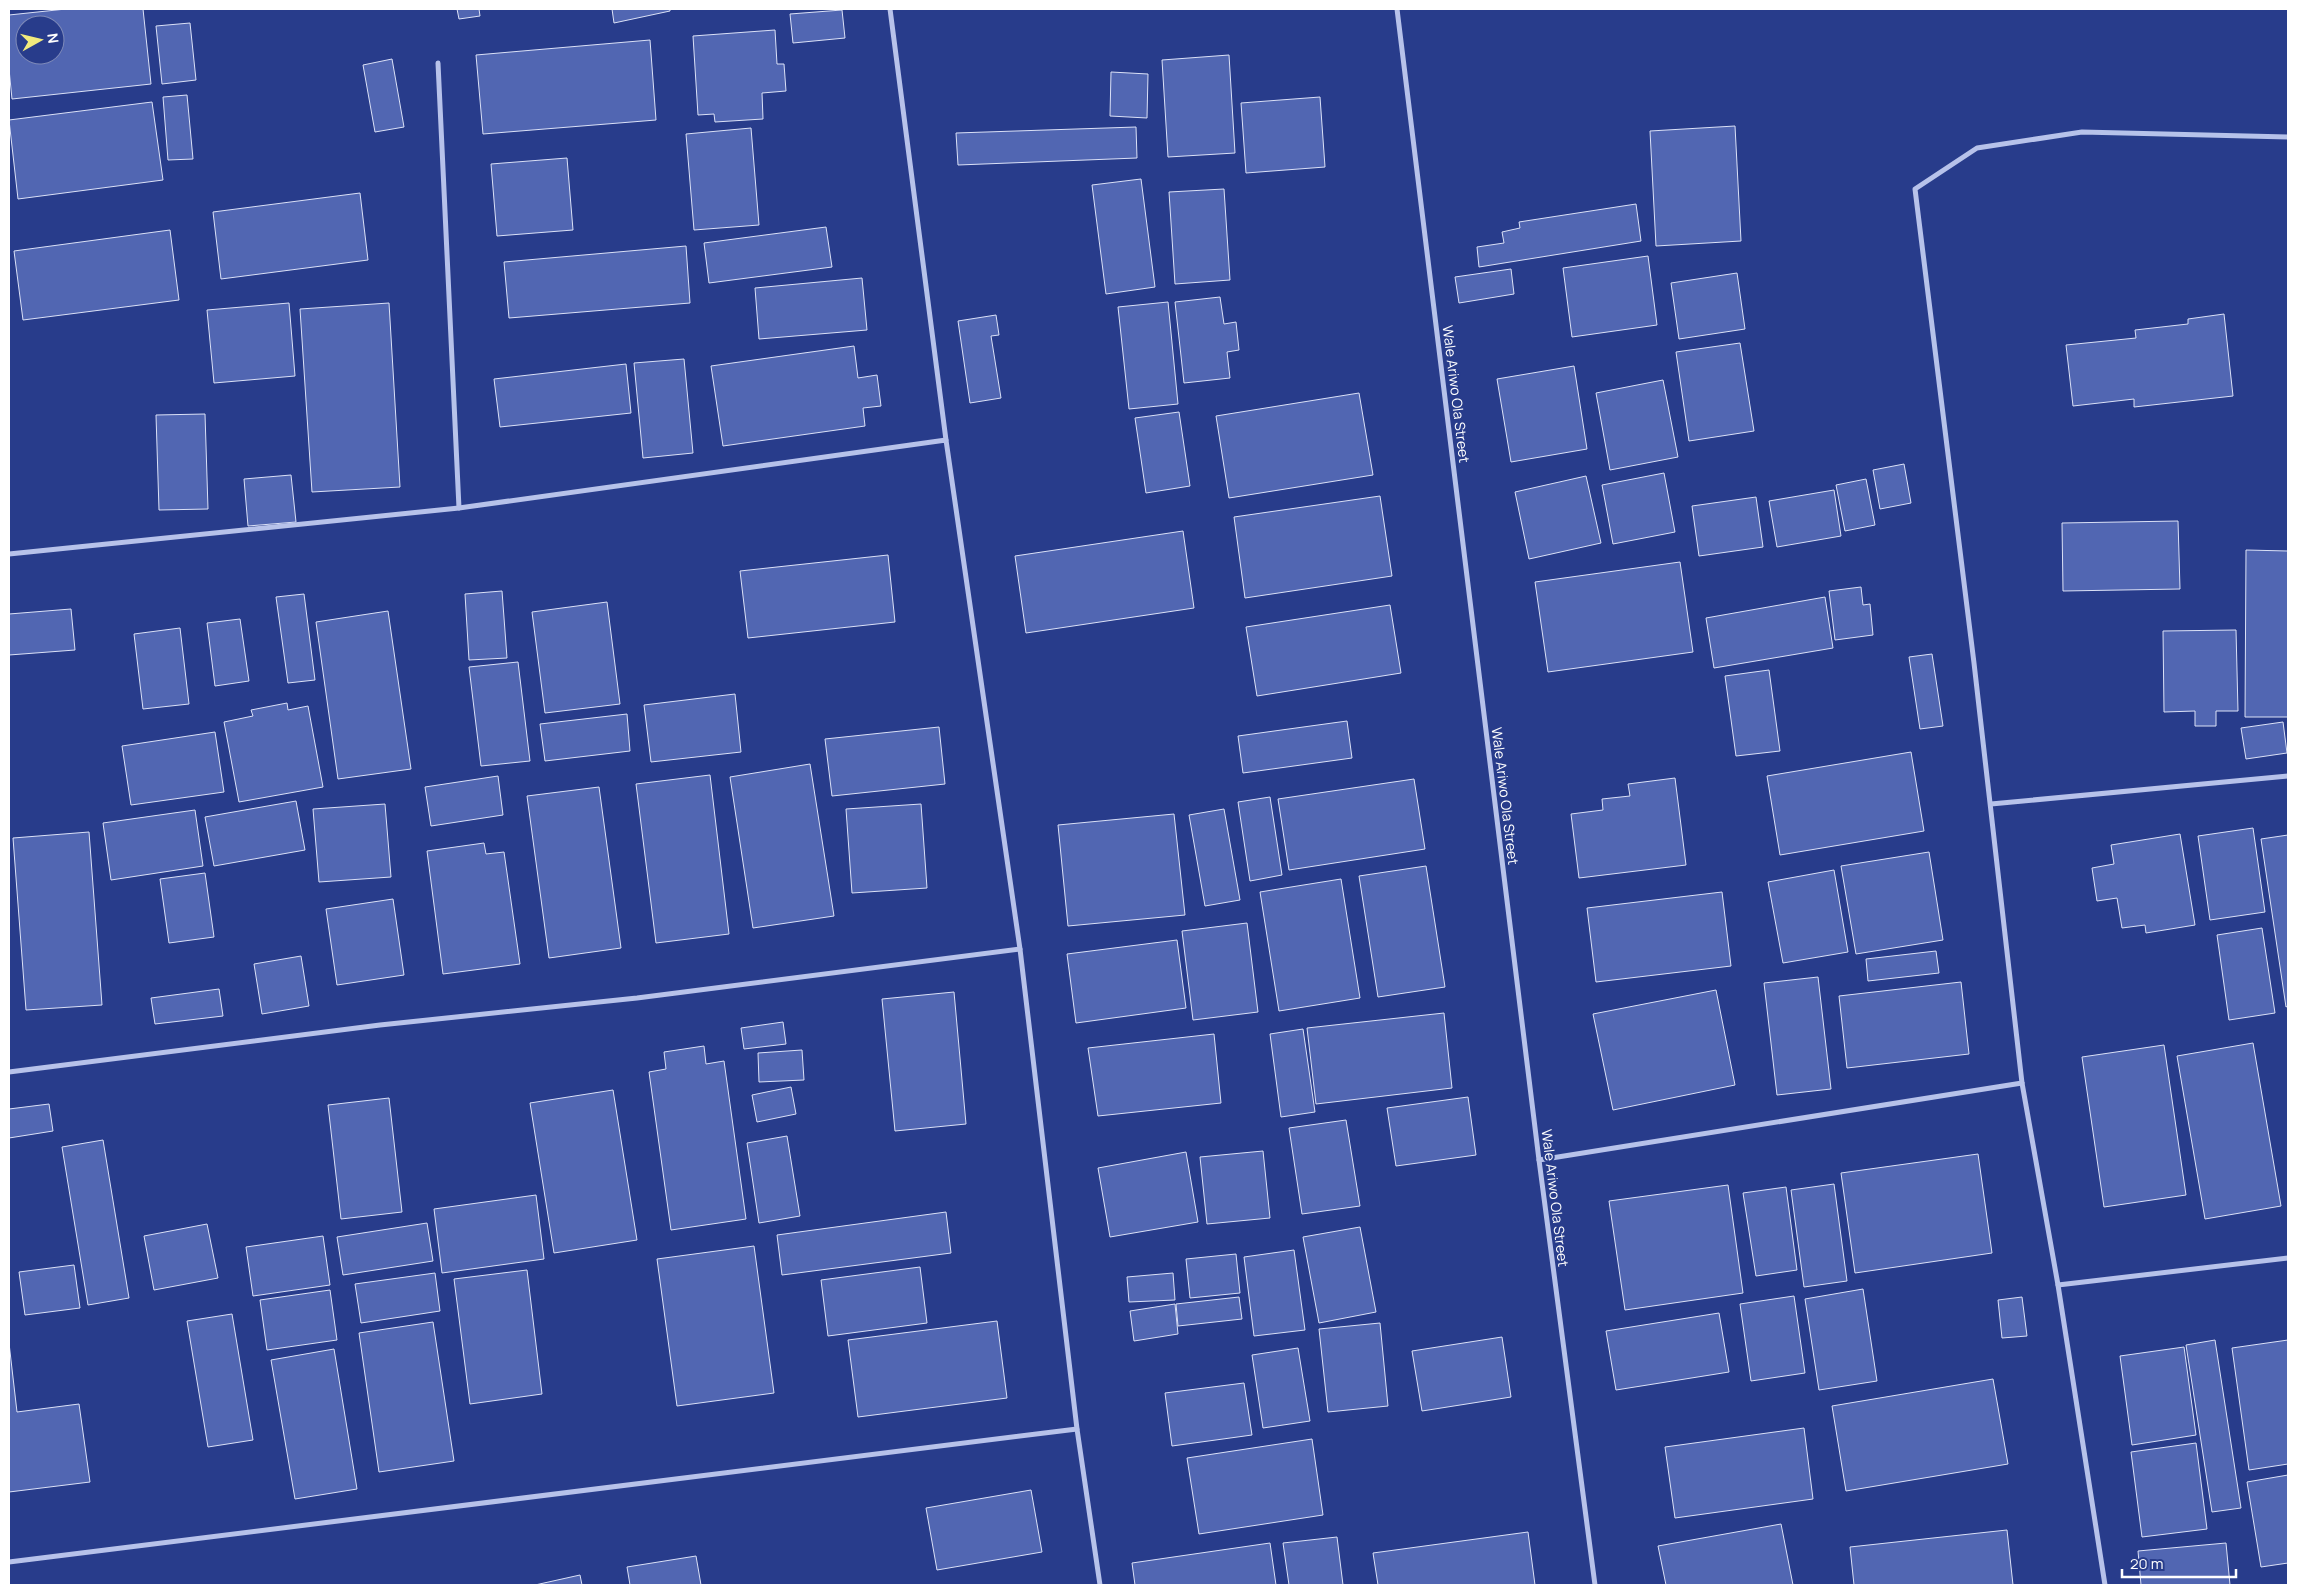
<svg xmlns="http://www.w3.org/2000/svg" width="2297" height="1594" font-family="Manrope,sans-serif">
<style>
.building{fill:#5166b2;stroke:#dbe1f7;fill-rule:evenodd}
.lines{fill:none;stroke-linecap:round;stroke-linejoin:round}
.street{stroke:#b7c2ea;stroke-width:5}
.labels{text-anchor:middle;stroke-width:4;stroke-linejoin:round;paint-order:stroke}
.street-label{font-size:14px;fill:#fff;stroke:#283c8b}
</style>
<rect width="100%" height="100%" fill="#283c8b"/>
<g class="building">
<path d="M66,9H143L151,84L12,99L9,69V15ZM25,25H55V55H25Z"/>
<path d="M457,9H479L480,16L459,19Z"/>
<path d="M612,9H670V11L614,23Z"/>
<path d="M842,10L845,38L793,43L790,14Z"/>
<path d="M190,23L196,80L162,84L156,26Z"/>
<path d="M775,30L777,64H784L786,91L762,93L763,119L715,122L714,114L698,115L693,36Z"/>
<path d="M650,40L656,120L483,134L476,55Z"/>
<path d="M1229,55L1235,153L1168,157L1162,60Z"/>
<path d="M392,59L404,127L375,132L363,65Z"/>
<path d="M1111,72L1148,74L1147,118L1110,116Z"/>
<path d="M187,95L193,159L168,160L163,97Z"/>
<path d="M1320,97L1325,167L1246,173L1241,103Z"/>
<path d="M152,102L163,180L18,199L9,120Z"/>
<path d="M1735,126L1741,241L1656,246L1650,131Z"/>
<path d="M1136,127L1137,158L958,165L956,133Z"/>
<path d="M751,128L759,225L694,230L686,134Z"/>
<path d="M567,158L573,230L497,236L491,164Z"/>
<path d="M1141,179L1155,287L1106,294L1092,185Z"/>
<path d="M1224,189L1230,280L1175,284L1169,192Z"/>
<path d="M360,193L368,260L221,279L213,212Z"/>
<path d="M1636,204L1641,241L1479,267L1477,247L1504,243L1502,232L1520,228L1519,222Z"/>
<path d="M826,227L832,267L709,283L704,243Z"/>
<path d="M170,230L179,300L23,320L14,251Z"/>
<path d="M686,246L690,303L509,318L504,262Z"/>
<path d="M1648,256L1657,325L1572,337L1563,268Z"/>
<path d="M1511,269L1514,294L1459,303L1455,277Z"/>
<path d="M1737,273L1745,329L1679,339L1671,283Z"/>
<path d="M862,278L867,330L759,339L755,288Z"/>
<path d="M1220,297L1224,324L1236,322L1239,350L1227,352L1230,378L1184,383L1175,302Z"/>
<path d="M1168,302L1178,404L1129,409L1118,307Z"/>
<path d="M289,303L295,376L214,383L207,310Z"/>
<path d="M389,303L400,487L312,492L300,309Z"/>
<path d="M2224,314L2233,396L2134,407V399L2073,406L2066,345L2136,338L2135,330L2188,324V319Z"/>
<path d="M996,315L999,335L991,336L1001,398L970,403L958,321Z"/>
<path d="M1740,343L1754,431L1689,441L1676,352Z"/>
<path d="M854,346L858,378L877,375L881,406L863,408L865,426L723,446L711,366Z"/>
<path d="M684,359L693,453L643,458L634,363Z"/>
<path d="M626,364L631,413L500,427L494,379Z"/>
<path d="M1574,366L1587,449L1511,462L1497,379Z"/>
<path d="M1663,380L1678,457L1610,470L1596,393Z"/>
<path d="M1359,393L1373,475L1229,498L1216,416Z"/>
<path d="M1179,412L1190,486L1146,493L1135,418Z"/>
<path d="M205,414L208,509L159,510L156,415Z"/>
<path d="M1904,464L1911,503L1880,509L1873,470Z"/>
<path d="M1664,473L1675,532L1613,544L1602,485Z"/>
<path d="M291,475L296,522L248,526L244,479Z"/>
<path d="M1586,476L1601,543L1529,559L1515,492Z"/>
<path d="M1866,479L1875,525L1845,531L1836,485Z"/>
<path d="M1834,490L1841,536L1777,547L1769,501Z"/>
<path d="M1380,496L1392,576L1245,598L1234,517Z"/>
<path d="M1756,497L1763,547L1699,556L1692,506Z"/>
<path d="M2178,521L2180,589L2063,591L2062,523Z"/>
<path d="M1183,531L1194,608L1026,633L1015,556Z"/>
<path d="M2246,550L2288,551V717H2245Z"/>
<path d="M888,555L895,622L748,638L740,571Z"/>
<path d="M1680,562L1693,652L1548,672L1535,582Z"/>
<path d="M1861,587L1863,605L1870,604L1873,635L1835,640L1829,591Z"/>
<path d="M502,591L507,658L469,660L465,594Z"/>
<path d="M304,594L315,680L288,683L276,597Z"/>
<path d="M1825,597L1833,648L1714,668L1706,618Z"/>
<path d="M607,602L620,704L545,713L532,612Z"/>
<path d="M1390,605L1401,673L1257,696L1246,627Z"/>
<path d="M71,609L75,650L9,655V614Z"/>
<path d="M388,611L411,769L338,779L316,622Z"/>
<path d="M240,619L249,681L215,686L207,623Z"/>
<path d="M180,628L189,704L143,709L134,634Z"/>
<path d="M2236,630L2238,711H2216V726H2195V711L2164,712L2163,631Z"/>
<path d="M1932,654L1943,726L1920,729L1909,657Z"/>
<path d="M518,662L530,761L481,766L469,667Z"/>
<path d="M1769,670L1780,751L1736,756L1725,676Z"/>
<path d="M735,694L741,752L651,762L644,705Z"/>
<path d="M287,703L288,710L308,706L323,787L239,802L224,722L253,716L251,710Z"/>
<path d="M627,714L630,751L545,761L540,724Z"/>
<path d="M1347,721L1352,758L1243,773L1238,736Z"/>
<path d="M2283,722L2287,753L2246,759L2241,728Z"/>
<path d="M939,727L945,784L832,796L825,739Z"/>
<path d="M215,732L224,792L131,805L122,746Z"/>
<path d="M1911,752L1924,831L1780,855L1767,776Z"/>
<path d="M810,764L834,916L753,928L730,777Z"/>
<path d="M710,775L729,934L656,943L636,784Z"/>
<path d="M498,776L503,815L431,826L425,787Z"/>
<path d="M1675,778L1686,865L1579,878L1571,814L1603,810L1602,799L1630,796L1628,784Z"/>
<path d="M1414,779L1425,849L1289,870L1278,799Z"/>
<path d="M599,787L621,948L549,958L527,796Z"/>
<path d="M1270,797L1282,875L1250,881L1238,802Z"/>
<path d="M296,801L305,850L214,866L205,817Z"/>
<path d="M385,804L391,877L319,882L313,809Z"/>
<path d="M921,804L927,888L852,893L846,809Z"/>
<path d="M1224,809L1240,900L1205,906L1189,815Z"/>
<path d="M195,810L203,866L111,880L103,823Z"/>
<path d="M1174,814L1185,915L1068,926L1058,825Z"/>
<path d="M2253,828L2265,912L2210,920L2198,836Z"/>
<path d="M89,832L102,1005L26,1010L13,838Z"/>
<path d="M2180,834L2195,925L2146,933L2145,925L2122,928L2117,898L2097,901L2092,868L2114,864L2111,845Z"/>
<path d="M2288,835V1006L2286,1007L2261,839Z"/>
<path d="M484,843L486,854L504,852L520,964L443,974L427,851Z"/>
<path d="M1929,852L1943,940L1856,954L1841,866Z"/>
<path d="M1426,866L1445,987L1378,997L1359,876Z"/>
<path d="M1834,870L1848,952L1783,963L1768,882Z"/>
<path d="M205,873L214,937L169,943L160,879Z"/>
<path d="M1341,879L1360,998L1279,1011L1260,892Z"/>
<path d="M1722,892L1731,966L1596,982L1587,908Z"/>
<path d="M393,899L404,975L337,985L326,909Z"/>
<path d="M1247,923L1258,1012L1193,1020L1182,931Z"/>
<path d="M2262,928L2275,1013L2229,1020L2217,935Z"/>
<path d="M1177,940L1186,1008L1076,1023L1067,954Z"/>
<path d="M1936,951L1939,973L1868,981L1866,959Z"/>
<path d="M301,956L309,1006L262,1014L254,964Z"/>
<path d="M1818,977L1831,1089L1777,1095L1764,983Z"/>
<path d="M1961,982L1969,1054L1847,1068L1839,996Z"/>
<path d="M219,989L223,1016L155,1024L151,998Z"/>
<path d="M1716,990L1735,1085L1613,1110L1593,1014Z"/>
<path d="M954,992L966,1124L895,1131L882,999Z"/>
<path d="M1444,1013L1452,1088L1316,1104L1307,1028Z"/>
<path d="M783,1022L786,1044L744,1049L741,1028Z"/>
<path d="M1303,1029L1315,1112L1281,1117L1270,1034Z"/>
<path d="M1214,1034L1221,1103L1098,1116L1088,1048Z"/>
<path d="M2253,1043L2281,1206L2205,1219L2177,1056Z"/>
<path d="M2164,1045L2186,1195L2104,1207L2082,1057Z"/>
<path d="M704,1046L706,1064L724,1061L746,1219L671,1230L649,1072L666,1069L664,1052Z"/>
<path d="M802,1050L804,1080L759,1082L758,1053Z"/>
<path d="M791,1087L796,1114L757,1122L752,1095Z"/>
<path d="M613,1090L637,1240L554,1253L530,1103Z"/>
<path d="M1468,1097L1476,1155L1396,1166L1387,1108Z"/>
<path d="M389,1098L402,1212L341,1219L328,1105Z"/>
<path d="M49,1104L53,1131L9,1138V1109Z"/>
<path d="M1346,1120L1360,1206L1302,1214L1289,1128Z"/>
<path d="M787,1136L800,1216L759,1223L747,1143Z"/>
<path d="M103,1140L129,1298L88,1305L62,1147Z"/>
<path d="M1263,1151L1270,1218L1207,1224L1200,1157Z"/>
<path d="M1186,1152L1198,1222L1110,1237L1098,1168Z"/>
<path d="M1978,1154L1992,1253L1855,1273L1841,1173Z"/>
<path d="M1834,1184L1847,1281L1804,1287L1791,1190Z"/>
<path d="M1728,1185L1743,1293L1625,1310L1609,1201Z"/>
<path d="M1786,1187L1797,1270L1756,1276L1743,1193Z"/>
<path d="M536,1195L544,1259L442,1273L434,1209Z"/>
<path d="M946,1212L951,1253L782,1275L777,1235Z"/>
<path d="M427,1223L433,1261L343,1275L337,1237Z"/>
<path d="M207,1224L218,1278L154,1290L144,1236Z"/>
<path d="M1360,1227L1376,1312L1319,1323L1303,1237Z"/>
<path d="M323,1236L330,1285L253,1296L246,1247Z"/>
<path d="M754,1246L774,1393L677,1406L657,1259Z"/>
<path d="M1294,1250L1305,1330L1254,1336L1244,1257Z"/>
<path d="M1236,1254L1240,1293L1190,1298L1186,1259Z"/>
<path d="M74,1265L80,1308L25,1315L19,1272Z"/>
<path d="M920,1267L927,1323L828,1336L821,1280Z"/>
<path d="M527,1270L542,1394L470,1404L454,1279Z"/>
<path d="M435,1273L440,1311L361,1323L355,1284Z"/>
<path d="M1173,1273L1175,1300L1129,1302L1127,1277Z"/>
<path d="M1863,1289L1877,1381L1819,1390L1805,1299Z"/>
<path d="M330,1290L337,1340L267,1350L260,1300Z"/>
<path d="M1794,1296L1805,1373L1751,1381L1740,1304Z"/>
<path d="M1239,1297L1242,1319L1178,1326L1176,1304Z"/>
<path d="M2022,1297L2027,1336L2002,1338L1998,1300Z"/>
<path d="M1175,1304L1178,1334L1134,1341L1130,1311Z"/>
<path d="M1719,1313L1729,1372L1616,1390L1606,1331Z"/>
<path d="M232,1314L253,1440L208,1447L187,1321Z"/>
<path d="M997,1321L1007,1398L858,1417L848,1340Z"/>
<path d="M433,1322L454,1461L379,1472L359,1333Z"/>
<path d="M1380,1323L1388,1406L1328,1412L1319,1329Z"/>
<path d="M1502,1337L1511,1397L1422,1411L1412,1351Z"/>
<path d="M2215,1340L2241,1508L2212,1512L2186,1345Z"/>
<path d="M2288,1340V1464L2249,1470L2232,1348Z"/>
<path d="M9,1343L17,1412L79,1404L90,1482L9,1492Z"/>
<path d="M2184,1347L2196,1435L2132,1445L2120,1356Z"/>
<path d="M1298,1348L1310,1421L1263,1428L1252,1355Z"/>
<path d="M334,1349L357,1489L295,1499L271,1360Z"/>
<path d="M1993,1379L2008,1464L1846,1491L1832,1406Z"/>
<path d="M1244,1383L1252,1435L1172,1446L1165,1393Z"/>
<path d="M1804,1428L1813,1499L1675,1518L1665,1447Z"/>
<path d="M1312,1439L1323,1515L1199,1534L1187,1458Z"/>
<path d="M2196,1443L2207,1529L2142,1537L2131,1452Z"/>
<path d="M2288,1475V1563L2261,1567L2247,1482Z"/>
<path d="M1031,1490L1042,1552L937,1570L926,1508Z"/>
<path d="M1781,1524L1793,1585H1666L1658,1546Z"/>
<path d="M2007,1530L2013,1585H1854L1850,1547Z"/>
<path d="M1528,1532L1535,1585H1378L1373,1553Z"/>
<path d="M1337,1537L1343,1585H1289L1283,1543Z"/>
<path d="M1270,1543L1276,1585H1135L1132,1563Z"/>
<path d="M2226,1543L2230,1585H2141L2138,1551Z"/>
<path d="M696,1556L701,1585H630L627,1567Z"/>
<path d="M580,1575L582,1585H535Z"/>
</g>
<g class="lines">
<g class="street">
<path d="M890,9L946,440"/>
<path d="M1397,9L1539,1160L1595,1585"/>
<path d="M438,63L459,508"/>
<path d="M9,554L459,508L946,440L1020,949L1077,1429L1100,1585"/>
<path d="M1991,804L2288,776"/>
<path d="M9,1072L380,1025L637,998L1020,949"/>
<path d="M1539,1160L2022,1083"/>
<path d="M2058,1285L2288,1258"/>
<path d="M9,1562L1077,1429"/>
<path d="M2105,1585L2058,1285L2022,1083L1974,663L1915,189L1977,148L2082,132L2288,137"/>
</g>
</g>
<g class="labels">
<g class="street-label">
<text transform="translate(1456 394) rotate(83)" y="5">Wale Ariwo Ola Street</text>
<text transform="translate(1505 796) rotate(83)" y="5">Wale Ariwo Ola Street</text>
<text transform="translate(1555 1198) rotate(83)" y="5">Wale Ariwo Ola Street</text>
</g>
</g>
<rect width="2297" height="1594" fill="none" stroke="#ffffff" stroke-width="20"/>
<g transform="translate(40 40) rotate(82)"><circle r="24" fill="#283c8b" stroke="#7e8ab9"/>
<path d="M0-4L9 19L0 12L-9 19Z" fill="#f1ea7d"/>
<text y="-8" font-size="14" font-weight="bold" text-anchor="middle" fill="#ffffff">N</text>
</g>
<path d="M2122 1569v8h114v-8" fill="none" stroke="#ffffff" stroke-width="2.5"/>
<text x="2130" y="1569" font-size="15" fill="#ffffff" stroke="#283c8b" stroke-width="4" paint-order="stroke">20 m</text>
</svg>
